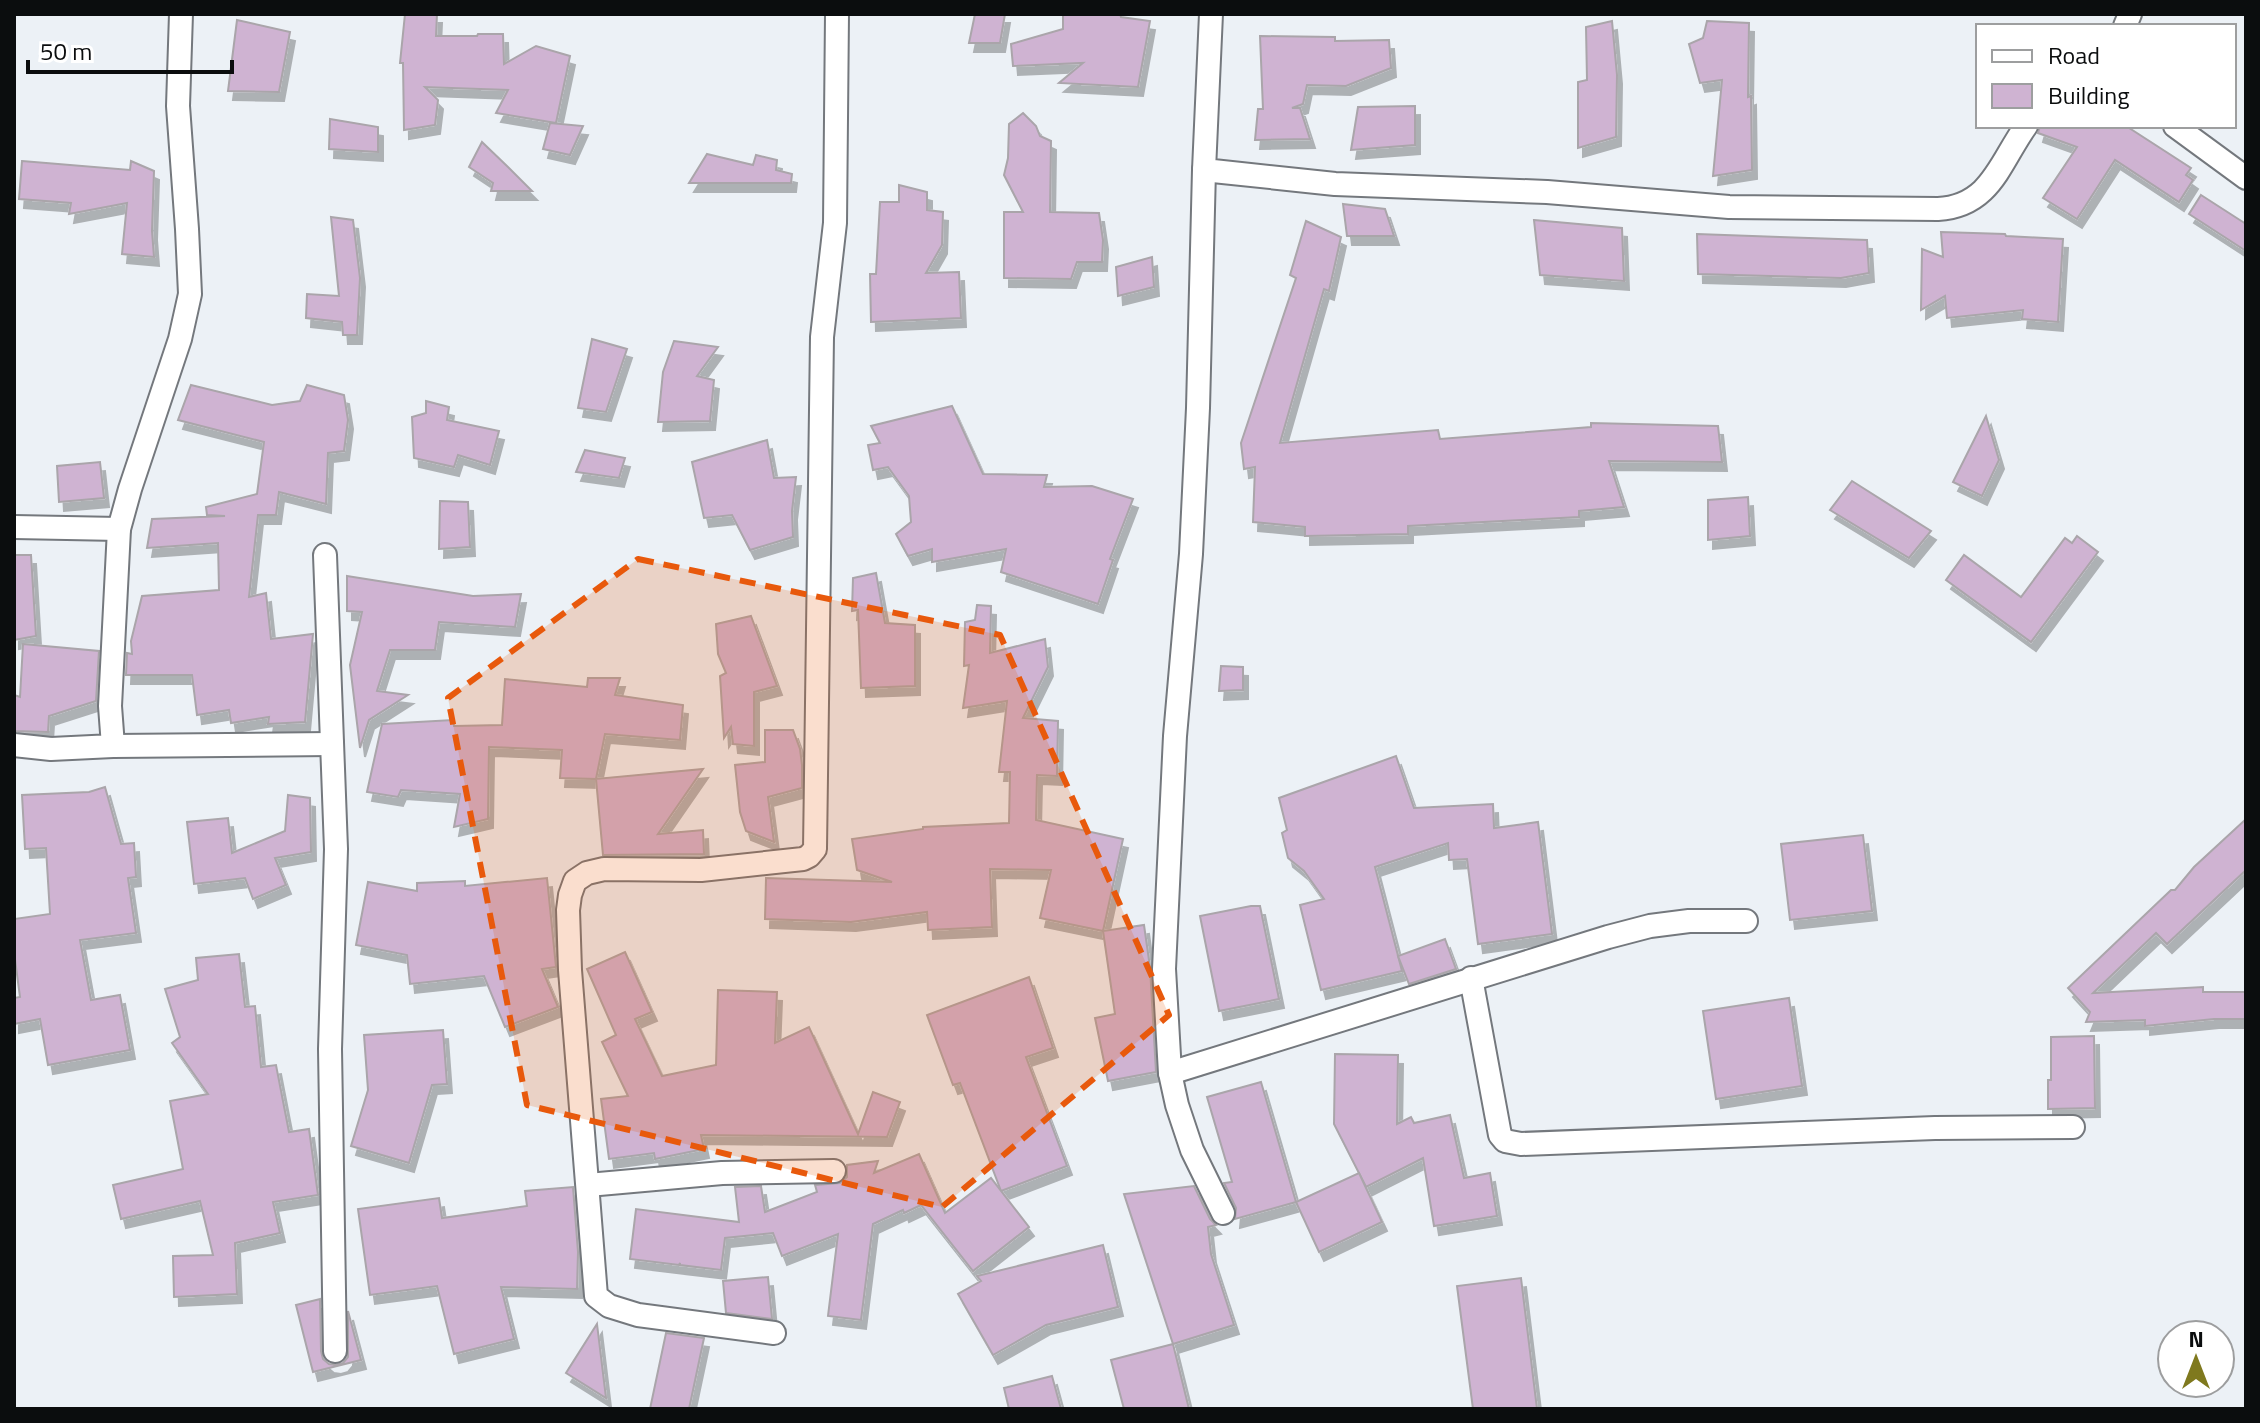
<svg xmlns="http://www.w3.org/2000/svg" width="2260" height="1423" font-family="'Titillium Web',sans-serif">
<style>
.building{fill:#cfb3d2;stroke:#aaa5aa;stroke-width:2;filter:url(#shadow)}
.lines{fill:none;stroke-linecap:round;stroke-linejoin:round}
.minor-casing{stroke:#74787d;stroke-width:26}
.minor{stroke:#fff;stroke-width:22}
.marked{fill:#e8590c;fill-opacity:0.2;stroke:#e8590c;stroke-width:6;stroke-dasharray:16 10;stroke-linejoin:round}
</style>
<defs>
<filter id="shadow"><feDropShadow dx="5" dy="9" stdDeviation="0" flood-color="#0004"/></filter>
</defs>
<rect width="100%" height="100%" fill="#ecf1f6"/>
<g class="building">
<path d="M405,14H437L436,36H477L478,34H503L504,64L536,46L570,56L556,123L496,113L508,90L425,87L438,100L435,125L404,130L403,63H400Z"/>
<path d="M975,14H1005L1000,43H969Z"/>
<path d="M1063,14H1120L1121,17L1150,21L1138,87L1059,83L1083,63L1013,66L1011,44L1063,29Z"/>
<path d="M237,20L290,32L279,92L228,91Z"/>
<path d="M1612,21L1617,75L1616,137L1578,148V82L1587,80L1586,27Z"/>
<path d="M1707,21L1749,23L1748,97L1751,96L1752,170L1713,176L1722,80L1700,83L1689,44L1703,38Z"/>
<path d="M1260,36L1335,37V41L1389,40L1391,68L1346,86L1307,85L1303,104L1292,108H1300L1310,139L1255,140L1258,109H1263Z"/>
<path d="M1415,106V145L1351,150L1358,107Z"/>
<path d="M1023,113L1036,126L1040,136L1051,141L1050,212L1099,213L1103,240L1102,262H1077L1071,279L1004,278V212H1023L1004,175L1008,158L1009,124Z"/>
<path d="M330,119L378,127V152L329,149Z"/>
<path d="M550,123L583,126L570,155L543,149Z"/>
<path d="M2040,126H2126L2191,168L2186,175L2193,180L2179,202L2115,160L2077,219L2043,198L2077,147L2038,133Z"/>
<path d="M482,142L508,167L532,191H491L493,183L469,167Z"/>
<path d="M707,154L753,165L756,155L777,160L776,170L792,174L791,183H689Z"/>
<path d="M22,161L130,170L131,161L154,171L152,231L154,257L122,254L127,203L69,214L71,203L19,199Z"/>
<path d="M899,185L927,192V210L943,212L942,245L926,273L959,272L961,318L871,322L870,274H876L880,202H899Z"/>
<path d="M2201,195L2246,224V251L2189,214Z"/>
<path d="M1343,204L1385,209L1394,236H1347Z"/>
<path d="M331,217L353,220L360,278L357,335H343L342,322L306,318L307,294L339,296Z"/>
<path d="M1534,220L1622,228L1624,281L1540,275Z"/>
<path d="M1306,221L1341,237L1329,291L1324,289L1280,443L1438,430L1440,439L1591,427V423L1718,426L1722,462L1609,461L1624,507L1579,511V517L1408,526V534L1305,536V527L1253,522L1255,467L1244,469L1241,443L1296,278L1290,275Z"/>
<path d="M1941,232L2005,234L2006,236L2063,239L2058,322L2022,319L2023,310L1947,318L1945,296L1921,310L1922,249L1943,257Z"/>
<path d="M1697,234L1867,240L1869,273L1841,278L1698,274Z"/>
<path d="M1152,257L1154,287L1118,296L1116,267Z"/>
<path d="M592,339L627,349L606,412L578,408Z"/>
<path d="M674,341L718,347L697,376L714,380L710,421L658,422L663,372Z"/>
<path d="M191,385L272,405L300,401L307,385L344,395L348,420L344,451L328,453L326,504L279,492L276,515H258L249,597L266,593L271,639L313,634L305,722L268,724L269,717L231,723L229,710L197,715L192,675H126L127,653L132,654L131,641L142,596L219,590L218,543L147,548L152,519L225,516L207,515L206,507L257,494L264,442L178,420Z"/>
<path d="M426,401L449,407L447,420L499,431L490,465L458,455L454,467L414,458L412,417L426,413Z"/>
<path d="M952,406L983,474L1047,475L1044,487L1092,486L1133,499L1110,559L1113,560L1098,604L1001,572L1006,549L932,562V549L908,556L896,534L911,522L909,496L888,467L873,470L868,445L880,443L871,426Z"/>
<path d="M1986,416L1999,460L1982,496L1953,482Z"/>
<path d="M767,440L774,478L796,477L792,511L793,537L750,550L732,515L704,518L692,462Z"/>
<path d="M585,450L625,458L619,478L576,472Z"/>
<path d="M100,462L104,498L59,502L57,466Z"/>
<path d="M1852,481L1931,531L1909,558L1830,510Z"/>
<path d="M1748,497L1750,536L1708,540V500Z"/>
<path d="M440,501L468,502L470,547L439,549Z"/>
<path d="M2077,536L2098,552L2031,642L1946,580L1964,555L2021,597L2065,538L2072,543Z"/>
<path d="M14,555H31L36,636L14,640Z"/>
<path d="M876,573L885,623L915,625V686L861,688L858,610L852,611L853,578Z"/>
<path d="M347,576L473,596L521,594L515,627L439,622L435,650H390L377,691L408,695L369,720L360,748L350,665L362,612L347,611Z"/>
<path d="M977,605L991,606L990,653L1045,639L1048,667L1023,718L1058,721L1057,776L1037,775L1036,820L1123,839L1103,931L1040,918L1051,870L990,869L992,927L928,930L927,912L851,922L765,919L766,878L892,882L857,870L852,839L923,829V827L1009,823L1010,772H999L1007,701L963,708L969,665L964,666L965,622L975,620Z"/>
<path d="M751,616L777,686L754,692V746L733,744L731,727L724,738L720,676L726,673L718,654L716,624Z"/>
<path d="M23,644L99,651L96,701L49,716L48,732L14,731V695L20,697Z"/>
<path d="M1221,666L1243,667V690L1219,691Z"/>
<path d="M588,678H620L615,695L683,705L680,740L605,734L596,779L703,769L658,834L703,830L704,854L603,855L596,779L560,778L562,750L489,747L488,819L454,827L460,794L401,790L398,797L367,792L382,724L453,720L454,726L502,725L505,679L587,687Z"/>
<path d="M765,730H793L800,749L802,765V788L768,797L774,842L746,831L740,812L735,765L765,762Z"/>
<path d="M1396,756L1414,808L1493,804L1494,828L1538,822L1552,934L1478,944L1467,859L1449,860L1448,843L1375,867L1402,971L1321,990L1300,905L1324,899L1304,871L1288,858L1282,833L1287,830L1279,798Z"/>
<path d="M105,787L121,844L134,843L136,877L128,878L136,933L80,940L91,1000L120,995L130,1050L48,1065L40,1019L14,1024V998L20,997L14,952V919L50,914L46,848L25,849L22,795L89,792Z"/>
<path d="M288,795L310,798L311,852L275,858L286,885L253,899L245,878L194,884L187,822L228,818L232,853L285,831Z"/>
<path d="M2246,819V870L2167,944L2156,933L2093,993L2203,987V992H2246V1019H2214L2145,1026V1020L2086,1022L2090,1012L2068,988L2171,890H2175L2194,867Z"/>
<path d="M1863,835L1872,911L1790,920L1781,844Z"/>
<path d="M547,878L556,967L542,969L558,1007L505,1027L484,976L410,984L407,955L356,945L368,882L417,891V883L465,881V886Z"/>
<path d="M1251,906H1260L1279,999L1219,1011L1200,916Z"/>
<path d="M1144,925L1150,967L1156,1072L1108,1081L1095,1018L1115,1014L1103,931Z"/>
<path d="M1445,939L1456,969L1409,984L1398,956Z"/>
<path d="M625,952L652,1012L635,1019L662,1076L716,1065L718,990L777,992L775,1043L809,1027L858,1134L873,1092L900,1102L887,1137L701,1135L704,1149L655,1159L654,1153L609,1159L601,1099L628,1096L602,1042L616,1035L587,969Z"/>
<path d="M239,954L245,1007L255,1006L261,1067L276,1065L289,1132L309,1129L318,1195L273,1202L280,1233L235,1243L237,1294L174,1297L173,1256L213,1255L200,1201L121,1219L113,1185L183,1169L170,1101L208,1094L172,1043L180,1037L165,989L198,980L196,958Z"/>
<path d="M1029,977L1053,1048L1026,1057L1067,1166L1001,1191L960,1083L953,1085L927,1015Z"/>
<path d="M1789,998L1802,1086L1716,1099L1703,1011Z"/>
<path d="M443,1030L447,1084L432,1085L409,1163L351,1146L368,1090L364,1035Z"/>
<path d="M2094,1036L2095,1108L2048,1109V1080H2051V1037Z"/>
<path d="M1335,1054L1398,1055L1397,1124L1411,1117L1414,1123L1450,1115L1464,1178L1490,1173L1497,1216L1434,1226L1423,1158L1366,1187L1334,1124Z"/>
<path d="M1261,1082L1296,1202L1235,1219L1236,1208L1224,1183L1232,1182L1207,1097Z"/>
<path d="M919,1154L945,1213L991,1178L1029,1227L973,1271L921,1205L904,1213L903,1210L873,1224L861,1320L828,1316L838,1234L782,1256L773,1233L725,1238L721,1270L680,1265V1263L679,1265L630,1259L636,1209L739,1222L735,1187L761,1186L765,1212L817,1192L815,1185L840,1183L847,1177V1165L878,1161L874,1173Z"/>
<path d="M1359,1173L1382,1222L1319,1252L1296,1202Z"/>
<path d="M1194,1186L1210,1219L1216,1225L1208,1227L1211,1254L1234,1325L1173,1344L1124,1194Z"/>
<path d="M573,1187L578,1252L577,1289L501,1287L514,1339L454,1354L437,1286L370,1295L358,1209L439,1198L442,1218L527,1206L525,1191Z"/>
<path d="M1103,1245L1118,1307L1046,1325L993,1355L958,1294L981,1281L977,1276Z"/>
<path d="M768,1277L772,1319L726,1313L723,1281Z"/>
<path d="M1521,1278L1537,1409H1473L1457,1286Z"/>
<path d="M320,1299L321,1351L323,1359L329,1364L336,1365L343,1363L348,1357V1311L361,1360L313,1372L296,1305Z"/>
<path d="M597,1324L606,1398L566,1373Z"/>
<path d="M666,1333L704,1338L689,1409H650Z"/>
<path d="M1173,1344L1189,1409H1124L1111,1360Z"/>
<path d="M1052,1376L1061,1409H1009L1004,1388Z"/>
</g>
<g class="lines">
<defs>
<g id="minor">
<path d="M1211,14L1204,170L1213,171L1335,184L1547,192L1729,207L1938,209C1991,206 2000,162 2026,126"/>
<path d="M2125,26L2130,14"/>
<path d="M2175,126L2246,178"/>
<path d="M1204,170L1198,408L1191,554L1175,736L1164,969L1170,1073L1177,1105L1192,1150L1223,1213"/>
<path d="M14,527L119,529"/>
<path d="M325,555L336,849L330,1049L335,1351"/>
<path d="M14,745L51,749L113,746L110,706L119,529L130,489L180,339L190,294L187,229L178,106L181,14"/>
<path d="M113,746L332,744"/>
<path d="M1471,978L1500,1135L1505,1141L1521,1144L1935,1128L2073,1127"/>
<path d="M1170,1073L1608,937L1650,926L1689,921H1746"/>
<path d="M588,1185L722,1173L834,1171"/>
<path d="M774,1333L638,1315L609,1306L596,1296L570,970L568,910L570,895L575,881L587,873L604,869L701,870L803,859L809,856L815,849L822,337L835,223L837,14"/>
</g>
</defs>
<use href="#minor" class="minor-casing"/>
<use href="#minor" class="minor"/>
</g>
<path class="marked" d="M638,559L1000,635L1169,1015L942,1207L527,1105L448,698Z"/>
<rect width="2260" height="1423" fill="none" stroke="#0b0d0e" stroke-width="32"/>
<rect x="1976" y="24" width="260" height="104" fill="#ffffff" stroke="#9d9e9f" stroke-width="2"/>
<rect x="1992" y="50" width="40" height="12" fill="#ffffff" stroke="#9d9e9f" stroke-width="2"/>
<text x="2048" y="64" font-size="24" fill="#0b0d0e">Road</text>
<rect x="1992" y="84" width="40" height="24" fill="#cfb3d2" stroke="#9d9e9f" stroke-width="2"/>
<text x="2048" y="104" font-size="24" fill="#0b0d0e">Building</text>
<g transform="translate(2196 1359)"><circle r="38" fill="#ffffff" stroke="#9d9e9f" stroke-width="2"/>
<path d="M0-6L14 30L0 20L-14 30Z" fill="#7f791e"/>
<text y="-12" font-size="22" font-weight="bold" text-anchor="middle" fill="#0b0d0e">N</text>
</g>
<path d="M28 60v12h204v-12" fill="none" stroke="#0b0d0e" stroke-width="4"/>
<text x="40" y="60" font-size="24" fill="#0b0d0e" stroke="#ffffff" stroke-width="6" paint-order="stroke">50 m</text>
</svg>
